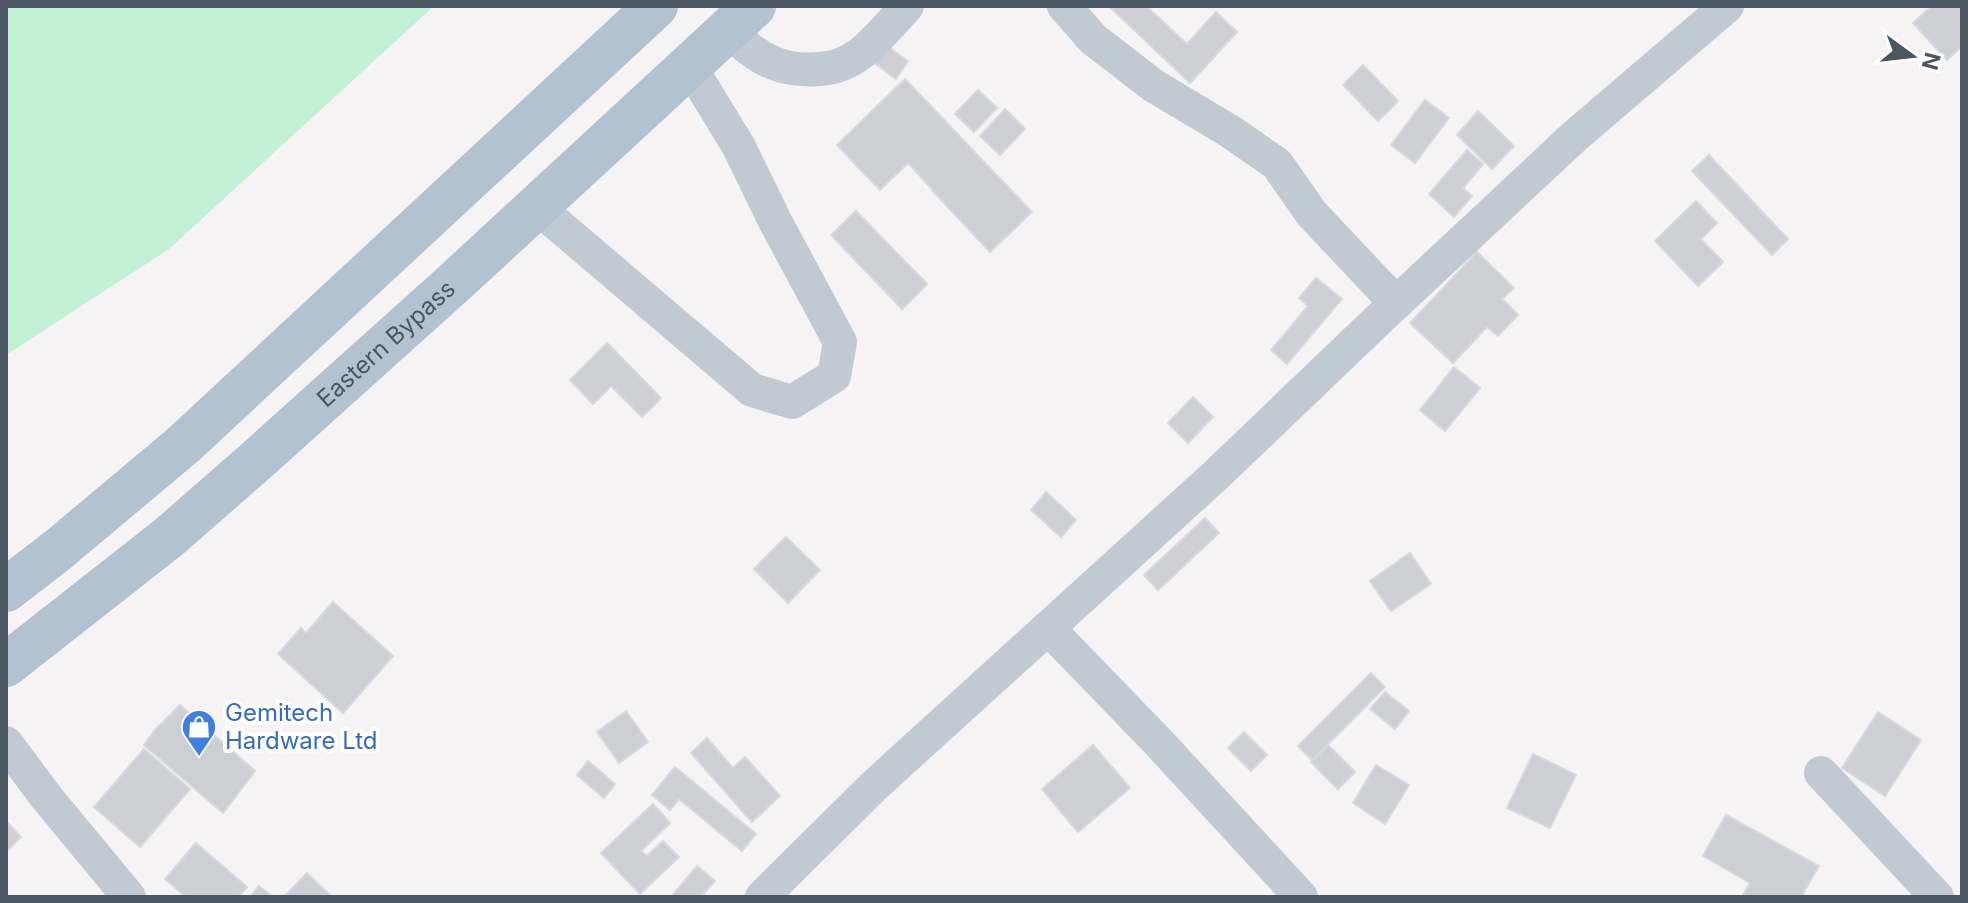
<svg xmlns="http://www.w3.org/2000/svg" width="1968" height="903" font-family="Inter,sans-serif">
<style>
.green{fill:#c3f1d5}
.building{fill:#cdcfd5;stroke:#d7d9de;stroke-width:2}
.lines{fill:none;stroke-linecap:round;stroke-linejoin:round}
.street{stroke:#c1cad2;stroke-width:34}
.primary{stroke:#b3c2d1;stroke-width:44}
.labels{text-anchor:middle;stroke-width:8;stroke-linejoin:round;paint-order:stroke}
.street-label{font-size:24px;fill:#4a5661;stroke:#fff}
.shop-label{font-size:24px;fill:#366cbe;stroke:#fff;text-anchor:start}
</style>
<rect width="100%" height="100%" fill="#f5f3f3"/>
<path class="green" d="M6,6H434L169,249L6,355Z"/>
<g class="building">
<path d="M1109,6H1146L1187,44L1216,12L1237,32L1190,83Z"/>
<path d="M1932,6H1962V46L1947,60L1913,23Z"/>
<path d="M884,44L908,61L896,79L872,61Z"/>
<path d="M1363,65L1398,101L1378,121L1343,85Z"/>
<path d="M905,79L1032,212L990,252L932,190V189L908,163L880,190L837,145Z"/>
<path d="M978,90L997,108L974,132L955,114Z"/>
<path d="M1425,100L1449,118L1415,163L1391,145Z"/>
<path d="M1005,109L1025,129L1000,155L980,136Z"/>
<path d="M1478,111L1514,146L1492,169L1457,135Z"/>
<path d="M1467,150L1483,164L1463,188L1472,196L1454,217L1429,194Z"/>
<path d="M1709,155L1788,239L1772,255L1692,171Z"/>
<path d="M1696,201L1717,223L1701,239L1723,262L1698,286L1655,241Z"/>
<path d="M856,211L927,284L902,309L831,235Z"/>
<path d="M1477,252L1514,288L1502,299L1518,315L1498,336L1487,327L1453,363L1410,323Z"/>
<path d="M1316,278L1342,299L1287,364L1271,350L1308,306L1299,298Z"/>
<path d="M607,343L661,398L642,417L611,386L593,404L570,380Z"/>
<path d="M1454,367L1480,388L1445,431L1420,410Z"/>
<path d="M1193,397L1213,417L1188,443L1168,423Z"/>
<path d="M1046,492L1076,520L1061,537L1031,510Z"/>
<path d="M1205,518L1219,533L1158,590L1144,575Z"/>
<path d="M786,537L820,570L788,603L754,569Z"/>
<path d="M1410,553L1431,584L1391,611L1370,581Z"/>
<path d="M333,602L393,656L343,713L278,654L301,628L306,633Z"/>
<path d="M1371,673L1385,687L1312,760L1298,746Z"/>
<path d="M1385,692L1409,711L1395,729L1370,709Z"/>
<path d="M180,705L255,771L223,813L144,745L155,730Z"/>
<path d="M626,711L648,742L619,763L597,732Z"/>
<path d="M1878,712L1921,740L1885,796L1842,768Z"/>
<path d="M1244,732L1267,755L1251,771L1228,748Z"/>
<path d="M707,738L733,768L745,757L780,796L752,822L691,753Z"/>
<path d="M1093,745L1130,788L1078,832L1042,789Z"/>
<path d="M1328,745L1355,772L1338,789L1311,762Z"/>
<path d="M144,749L190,789L140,847L94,807Z"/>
<path d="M1533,754L1576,775L1550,828L1507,808Z"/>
<path d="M588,761L615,784L604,798L577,775Z"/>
<path d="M1376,765L1409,785L1385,824L1353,803Z"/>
<path d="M675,767L756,834L742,851L679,799L670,810L652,795Z"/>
<path d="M653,804L670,823L641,851L647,856L663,841L679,857L640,894L601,853Z"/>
<path d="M1726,815L1819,866L1801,897H1742L1750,883L1703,856Z"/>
<path d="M6,821L21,837L6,852Z"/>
<path d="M196,843L247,887L238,897H186L165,879Z"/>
<path d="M697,866L715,881L701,897H671Z"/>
<path d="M307,873L332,897H284Z"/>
<path d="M259,886L273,897H250Z"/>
</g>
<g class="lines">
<g class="street">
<path d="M1064,6L1093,39L1154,86L1231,132L1277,164L1312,214L1396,303"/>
<path d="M727,30C756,57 779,73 820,69C834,68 848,63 860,54C877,41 892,22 907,6"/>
<path d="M537,207L752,390L792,402L834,376L840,342L775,221L739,147L689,65"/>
<path d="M1048,628L1161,745L1301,897"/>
<path d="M6,743L47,798L129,897"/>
<path d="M1821,773L1937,897"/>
<path d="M762,897L874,786L1215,476L1379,319L1575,136L1727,6"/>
</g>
<g class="primary">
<path d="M6,590L59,549L183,445L656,6"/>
<path id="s1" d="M6,665L169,537L257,460L454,283L754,6"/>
</g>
</g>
<defs>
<symbol id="shop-pin" viewBox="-11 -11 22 30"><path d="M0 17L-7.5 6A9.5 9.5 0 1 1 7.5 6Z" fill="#3f7fe0" stroke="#fff"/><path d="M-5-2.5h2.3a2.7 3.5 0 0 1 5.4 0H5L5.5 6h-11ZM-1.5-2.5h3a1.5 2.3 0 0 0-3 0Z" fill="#fff"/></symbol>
</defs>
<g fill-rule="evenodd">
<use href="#shop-pin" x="179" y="707" width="40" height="54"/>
</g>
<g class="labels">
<g class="street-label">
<text dy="8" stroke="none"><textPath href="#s1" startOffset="498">Eastern Bypass</textPath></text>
</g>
<g class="shop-label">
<text x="225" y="721">Gemitech<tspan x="225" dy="28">Hardware Ltd</tspan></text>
</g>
</g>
<rect width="1968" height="903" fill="none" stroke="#4a5661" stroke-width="16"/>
<g transform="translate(1912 56) rotate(105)" stroke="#ffffff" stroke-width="6" paint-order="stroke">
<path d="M0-6L14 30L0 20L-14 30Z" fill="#4a5661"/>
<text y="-12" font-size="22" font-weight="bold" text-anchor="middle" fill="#4a5661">N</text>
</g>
</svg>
